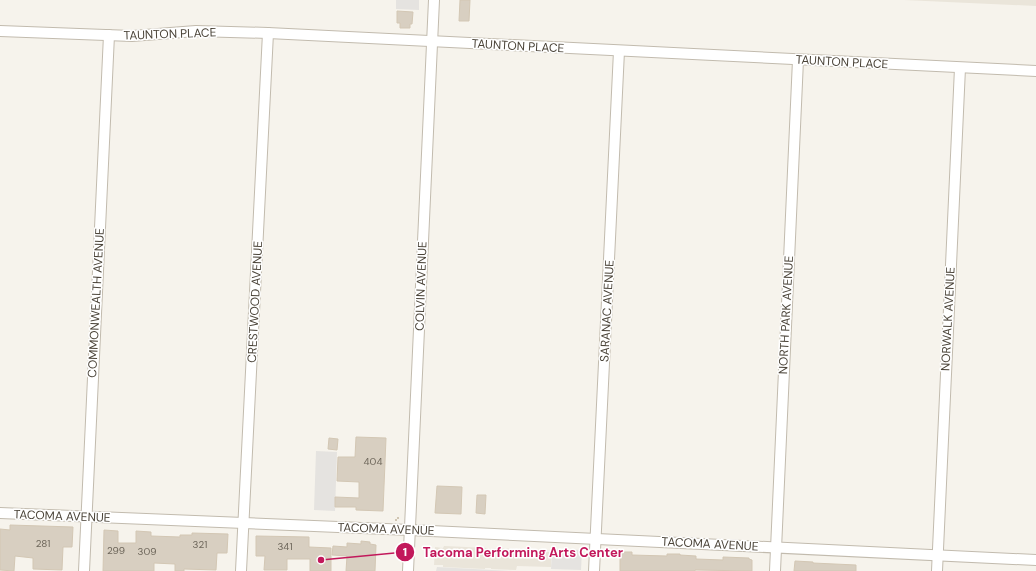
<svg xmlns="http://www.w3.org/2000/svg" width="1036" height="571" font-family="'DM Sans',sans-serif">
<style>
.residential{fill:#eae5da}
.parking{fill:#e5e3e0}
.building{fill:#d8cfc1;stroke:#d3c7b4}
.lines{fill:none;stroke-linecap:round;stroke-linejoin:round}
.minor-casing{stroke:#c2bbae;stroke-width:12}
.path{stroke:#c4b79f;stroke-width:1.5;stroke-dasharray:2 2;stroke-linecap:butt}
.minor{stroke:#fff;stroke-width:10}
.labels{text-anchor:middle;stroke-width:3;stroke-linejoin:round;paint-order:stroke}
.number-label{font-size:10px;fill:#6e675b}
.street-label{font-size:12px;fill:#4b4439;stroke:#fff}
.leader{fill:none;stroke:#c2185b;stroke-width:1.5}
.callout-dot{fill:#c2185b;stroke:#fff;stroke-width:1.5}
.mark-label{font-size:12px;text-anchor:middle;font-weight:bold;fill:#fff}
.callout-label{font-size:13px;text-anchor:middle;font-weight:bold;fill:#c2185b;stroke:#fff;stroke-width:3;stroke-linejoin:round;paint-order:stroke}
</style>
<rect width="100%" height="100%" fill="#f6f3ec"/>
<g class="residential">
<path d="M904,0H1036V6Z"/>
<path d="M444,546L488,548V550L492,551V548L536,550V553H542L543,552H549V554H551V567L517,566L516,570L491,569V568H485V569L443,567V565H434L435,547L443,548Z"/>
</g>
<g class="parking">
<path d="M396,0H419V10L396,9Z"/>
<path d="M316,451L337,452L335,511L314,510Z"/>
<path d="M552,549L582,550L581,570L551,569Z"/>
<path d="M437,567L512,571H436Z"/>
</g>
<g class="building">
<path d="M460,0H470L469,21H459Z"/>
<path d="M397,11L413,12L412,24H410V28H400V23H397Z"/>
<path d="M356,437L386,438L383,511L356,510V507H335V497L359,498V482L337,481L338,457H355Z"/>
<path d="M329,438L338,439L337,450L328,449Z"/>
<path d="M437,486L462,487L461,514L435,513Z"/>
<path d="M477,495H486L485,514L476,513Z"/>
<path d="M10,525L73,527L72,547H63L62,570L33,569V558L15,556L14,571L0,570V529L10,530Z"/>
<path d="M104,530L118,531V543H136V531L151,532V536L180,537V535H192V533L228,534L227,553H217L216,570L184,569V571H175V564L154,563V571H103Z"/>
<path d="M256,536L309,537V547L331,548V571H310V559H287V570H264L265,556H256Z"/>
<path d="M361,541L370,542V544L376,545L375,571H346L347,556L332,555L333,546L347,547V543L361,544Z"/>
<path d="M621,552H632V555L667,556V554H680V555L696,556V559L723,560V557L749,558V559L752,560V571L695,570V571H620V556H621Z"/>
<path d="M795,561L813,562V563L856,565V571H794Z"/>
</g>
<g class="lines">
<defs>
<g id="minor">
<path d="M0,31L132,36L196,31L268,33L1036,71"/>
<path d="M0,513L410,530L1036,560"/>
<path d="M84,571L109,35"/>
<path d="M241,571L268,33"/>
<path d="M408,571L434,0"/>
<path d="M594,571L619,51"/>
<path d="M775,571L798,60"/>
<path d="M937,571L960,68"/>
</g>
</defs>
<use href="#minor" class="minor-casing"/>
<path class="path" d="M396,521V518H400"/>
<use href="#minor" class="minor"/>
</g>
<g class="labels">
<g class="number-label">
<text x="373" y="465">404</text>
<text x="43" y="547">281</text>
<text x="200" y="548">321</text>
<text x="285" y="550">341</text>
<text x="116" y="554">299</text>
<text x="147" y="555">309</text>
</g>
<g class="street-label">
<text transform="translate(170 34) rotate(-2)" y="4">TAUNTON PLACE</text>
<text transform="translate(518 46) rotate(3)" y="4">TAUNTON PLACE</text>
<text transform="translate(842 62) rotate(3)" y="4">TAUNTON PLACE</text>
<text transform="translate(421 286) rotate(-88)" y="4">COLVIN AVENUE</text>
<text transform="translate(255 302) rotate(-87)" y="4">CRESTWOOD AVENUE</text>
<text transform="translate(96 303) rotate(-87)" y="4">COMMONWEALTH AVENUE</text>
<text transform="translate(607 311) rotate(-87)" y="4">SARANAC AVENUE</text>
<text transform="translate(786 315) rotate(-87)" y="4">NORTH PARK AVENUE</text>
<text transform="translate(948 319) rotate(-87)" y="4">NORWALK AVENUE</text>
<text transform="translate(62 516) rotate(2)" y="4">TACOMA AVENUE</text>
<text transform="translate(386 529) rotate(2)" y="4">TACOMA AVENUE</text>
<text transform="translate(710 544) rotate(3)" y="4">TACOMA AVENUE</text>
</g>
</g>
<path class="leader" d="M321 560L405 552"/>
<g class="callout-dot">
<circle cx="321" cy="560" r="4"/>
<circle cx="405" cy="552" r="10"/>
</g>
<g class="mark-label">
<text x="405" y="556">1</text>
</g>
<g class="callout-label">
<text x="523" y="557">Tacoma Performing Arts Center</text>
</g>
</svg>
